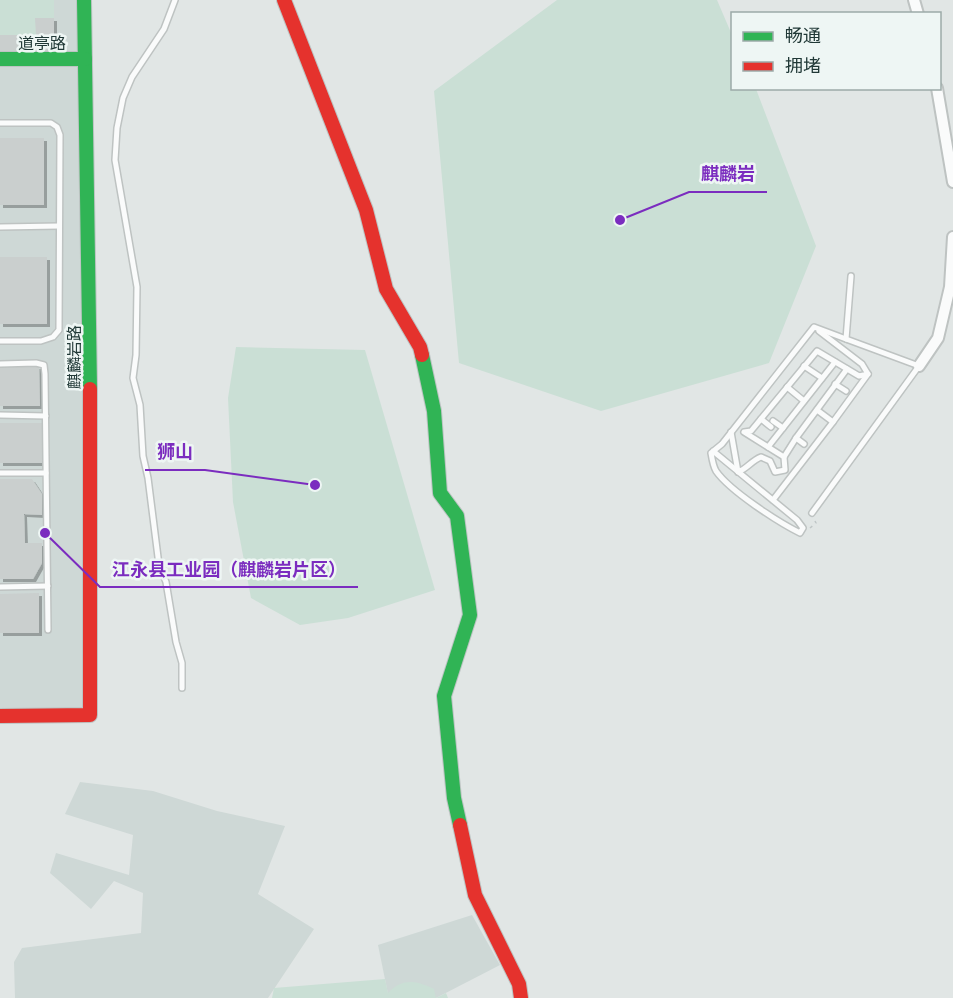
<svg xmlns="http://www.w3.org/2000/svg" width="953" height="998" font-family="Lato,'Noto Sans SC',sans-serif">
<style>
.built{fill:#ced8d6}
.green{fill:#cadfd5}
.building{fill:#cacfce;filter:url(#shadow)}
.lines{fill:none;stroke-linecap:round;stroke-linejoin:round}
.lane-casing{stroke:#bec3c2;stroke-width:8}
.street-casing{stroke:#bec3c2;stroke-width:14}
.fast-casing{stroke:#bdc4c3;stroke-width:16}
.jam-casing{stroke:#bdc4c3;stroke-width:16}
.path{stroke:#bfc6c6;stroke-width:1.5;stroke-dasharray:3 4.5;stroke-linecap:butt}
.lane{stroke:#fafbfb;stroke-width:5}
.street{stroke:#fafbfb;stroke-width:10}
.fast{stroke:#30b455;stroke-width:14}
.jam{stroke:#e5322d;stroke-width:14}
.labels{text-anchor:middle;stroke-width:5;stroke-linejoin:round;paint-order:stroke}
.street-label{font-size:16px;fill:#203836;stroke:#eef6f4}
.leader{fill:none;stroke:#7b2cbf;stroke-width:2}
.callout-dot{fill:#7b2cbf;stroke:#eef6f4;stroke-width:2}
.callout-label{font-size:18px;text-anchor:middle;font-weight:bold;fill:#7b2cbf;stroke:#eef6f4;stroke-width:5;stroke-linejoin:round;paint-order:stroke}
</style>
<defs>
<filter id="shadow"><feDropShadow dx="3" dy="3" stdDeviation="0" flood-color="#0004"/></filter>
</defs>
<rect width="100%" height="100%" fill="#e1e6e5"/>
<g class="built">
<path d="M0,0H85L90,715L0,716Z"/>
<path d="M80,782L153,791L217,811L285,826L258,894L314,929L268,998H15L14,962L22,948L141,933L143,893L114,881L91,909L50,873L56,853L129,875L133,835L65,814Z"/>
<path d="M472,915L500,965L436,998L388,994L378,945Z"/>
</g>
<g class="green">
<path d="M0,0H54V18H36V35H0Z"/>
<path d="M557,0H717L732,35V88L756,89L816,246L769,363L601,411L459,363L434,91Z"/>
<path d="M236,347L365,350L435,590L348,618L300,625L251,598L233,502L228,398Z"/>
<path d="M385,979L388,993C402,978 416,980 434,989L436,998L446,993L448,998H272L274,988Z"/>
</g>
<g class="building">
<path d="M35,18H54V54H0V35H36Z"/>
<rect x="0" y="138" width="44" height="67"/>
<rect x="0" y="257" width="47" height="67"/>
<path d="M39,366L40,406H0V367Z"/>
<rect x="0" y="423" width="42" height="40"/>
<path d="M0,479H32L42,494V515L24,514L25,543H42V563L33,579H0Z"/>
<path d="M39,593V633H0V594Z"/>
</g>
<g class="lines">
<defs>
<g id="lane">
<path d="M175,0L164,29L132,77L123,98L117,128L115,160L137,287L136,355L133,378L140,405L143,456L148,478L159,565L166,582L176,642L182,663V688"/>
<path d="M0,123H51L57,127L60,135L59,330L53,337L41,341H0"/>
<path d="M0,227L59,226"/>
<path d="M0,364L36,363L44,365L45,374L48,630"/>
<path d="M804,366L822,378"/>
<path d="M835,384L846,391"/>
<path d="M787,387L804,401"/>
<path d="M817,410L833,422L868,374"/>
<path d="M0,415L46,416"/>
<path d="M761,419L771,427"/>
<path d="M773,421L783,428"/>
<path d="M731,432L738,472C748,468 751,461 761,457L770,461L775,472L785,470L784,457L744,432L751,431L817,351L859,376L868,374L862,364L819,331"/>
<path d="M796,438L804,444"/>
<path d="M768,447L835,362"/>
<path d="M713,451L797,520L803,528L800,533C778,522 730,491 716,471C713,466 712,459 711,453L722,444L814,327L846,339"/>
<path d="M784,457L796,438L847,369"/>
<path d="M0,473H46"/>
<path d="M773,500L833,422"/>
<path d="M812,513L919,366L846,339L851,276"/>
<path d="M0,587L48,586"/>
</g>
<g id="street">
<path d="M914,0L918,14"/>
<path d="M937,88L953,182"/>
<path d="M919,366L938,338L950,287L953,237"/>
</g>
<g id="fast">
<path d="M84,0L90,389"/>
<path d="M0,59H85"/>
<path d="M422,355L434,411L440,493L457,516L470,615L444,696L454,798L460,825"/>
</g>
<g id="jam">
<path d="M284,0L366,210L386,289L420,347L422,355"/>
<path d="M0,716L90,715V389"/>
<path d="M460,825L475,895L519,984L521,998"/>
</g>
</defs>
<use href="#lane" class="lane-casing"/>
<use href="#street" class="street-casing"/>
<use href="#fast" class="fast-casing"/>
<use href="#jam" class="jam-casing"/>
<path class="path" d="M810,528L816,523L815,521"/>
<use href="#lane" class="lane"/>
<use href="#street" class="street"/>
<use href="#fast" class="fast"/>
<use href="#jam" class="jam"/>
</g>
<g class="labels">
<g class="street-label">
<text x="42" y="49">道亭路</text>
<text transform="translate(74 357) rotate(-90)" y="6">麒麟岩路</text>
</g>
</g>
<path class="leader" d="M620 220L689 192H767M315 485L205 470H145M45 533L100 587H358"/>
<g class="callout-dot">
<circle cx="620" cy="220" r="6"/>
<circle cx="315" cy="485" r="6"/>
<circle cx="45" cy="533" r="6"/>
</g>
<g class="callout-label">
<text x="728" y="180">麒麟岩</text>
<text x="175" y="458">狮山</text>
<text x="229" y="576">江永县工业园（麒麟岩片区）</text>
</g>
<rect x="731" y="12" width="210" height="78" fill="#eef6f4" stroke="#9caaa8" stroke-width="1.5"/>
<rect x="743" y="32" width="30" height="9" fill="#30b455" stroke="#9caaa8" stroke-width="1.5"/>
<text x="785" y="42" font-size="18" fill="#203836">畅通</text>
<rect x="743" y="62" width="30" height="9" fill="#e5322d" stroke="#9caaa8" stroke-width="1.5"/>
<text x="785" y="72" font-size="18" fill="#203836">拥堵</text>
</svg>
